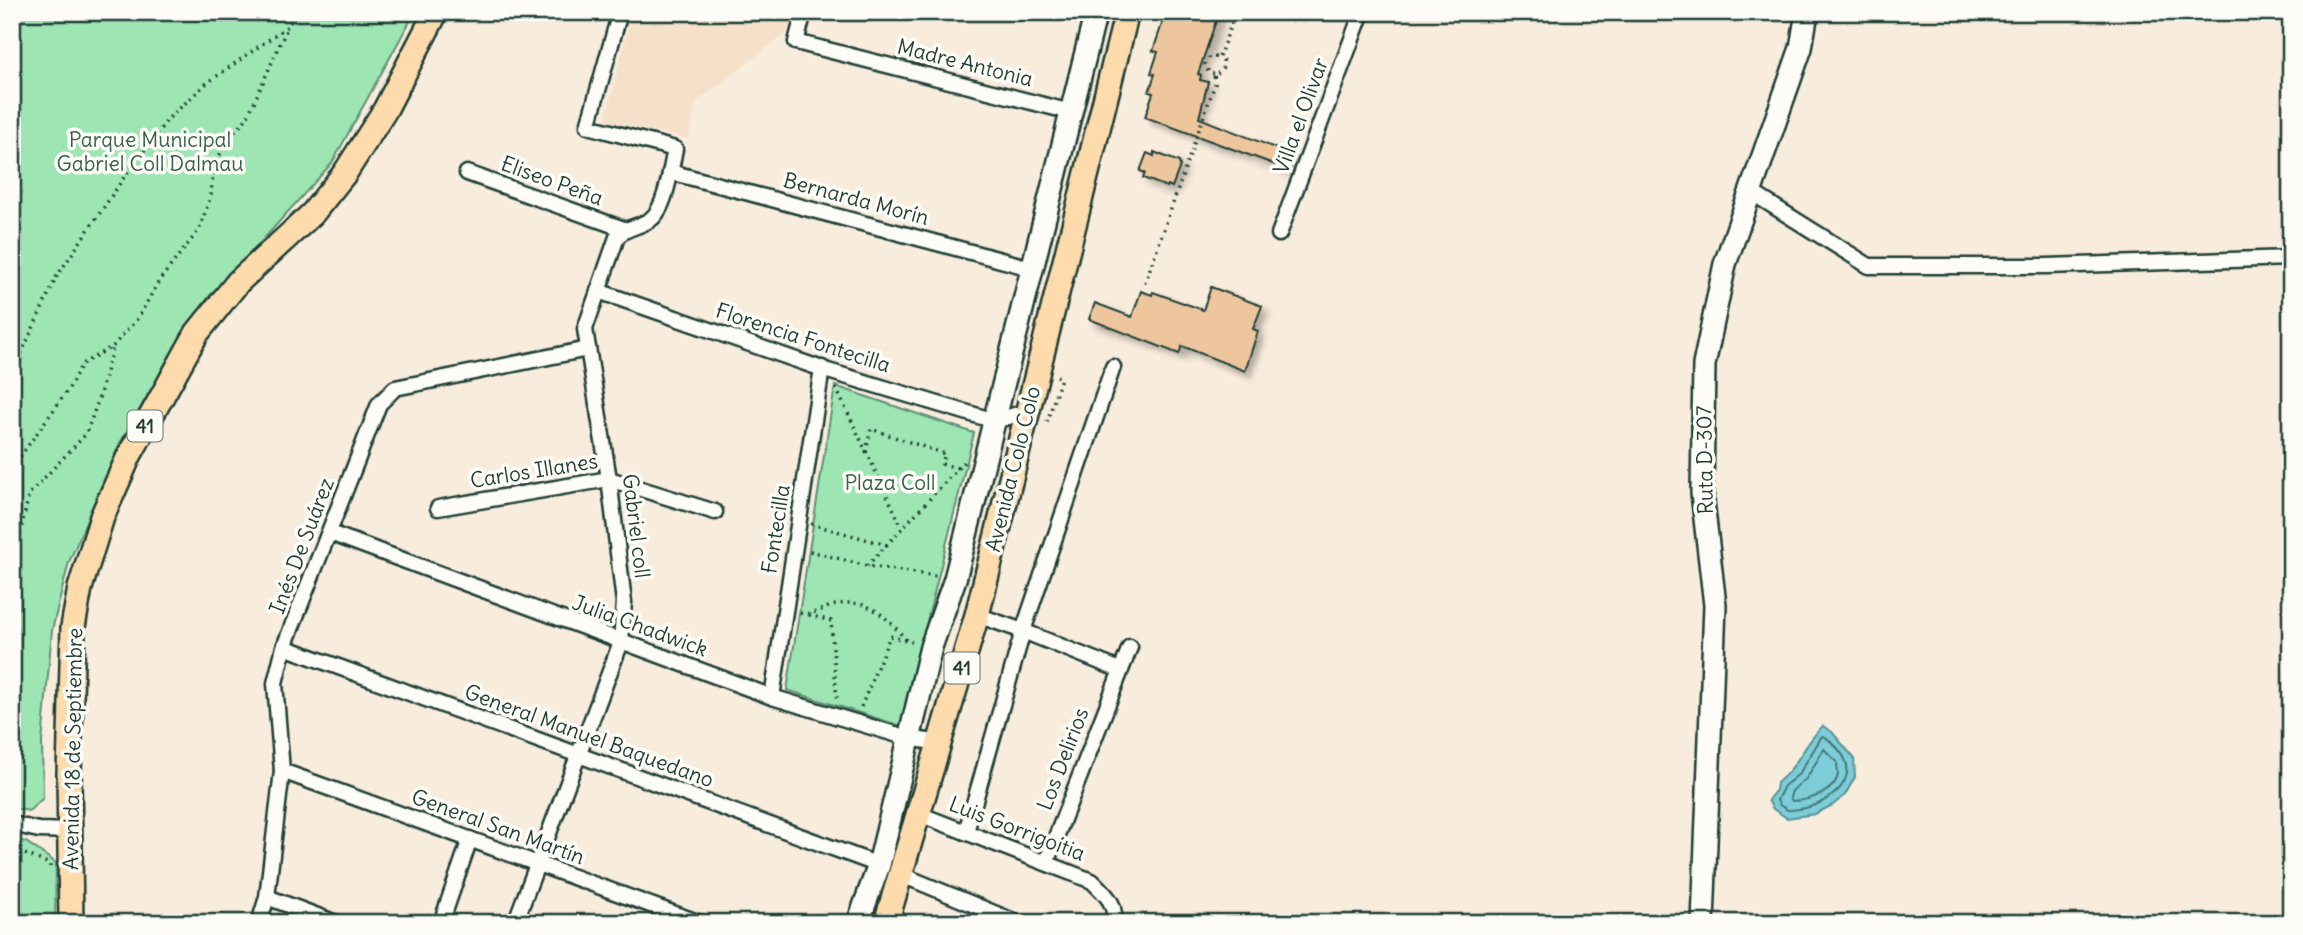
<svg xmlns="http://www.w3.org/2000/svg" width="2303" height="935" font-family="Delius,sans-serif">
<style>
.built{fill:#f5e1c9}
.green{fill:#9de5b3;stroke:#5e9174;stroke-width:2}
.water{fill:#7ccdd8;stroke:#579396;stroke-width:2}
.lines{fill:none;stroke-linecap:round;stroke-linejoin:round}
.shore{stroke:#447776;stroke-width:2}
.building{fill:#edc69d;stroke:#1f3d34;stroke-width:2;filter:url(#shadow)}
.street-casing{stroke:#1f3d34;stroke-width:19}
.secondary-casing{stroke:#1f3d34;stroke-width:26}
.primary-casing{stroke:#1f3d34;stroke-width:28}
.path{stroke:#1f3d34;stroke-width:3.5;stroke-dasharray:2 5;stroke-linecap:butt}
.street{stroke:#fdfcf7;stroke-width:14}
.secondary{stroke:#fdfcf7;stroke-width:21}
.primary{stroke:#fedbac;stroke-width:23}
.labels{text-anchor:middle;stroke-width:7;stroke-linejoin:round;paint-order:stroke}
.shield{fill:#fdfcf7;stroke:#62766e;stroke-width:2}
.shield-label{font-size:19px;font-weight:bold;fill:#1f3d34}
.street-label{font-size:21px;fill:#1f3d34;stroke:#fdfcf7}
.park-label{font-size:21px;fill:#385f4d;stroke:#fdfcf7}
</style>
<defs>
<filter id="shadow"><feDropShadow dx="6" dy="6" stdDeviation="3.5" flood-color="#0004"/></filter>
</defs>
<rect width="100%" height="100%" fill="#f8ecdc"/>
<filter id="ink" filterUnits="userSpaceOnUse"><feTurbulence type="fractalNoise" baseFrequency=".0143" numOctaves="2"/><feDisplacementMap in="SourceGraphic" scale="14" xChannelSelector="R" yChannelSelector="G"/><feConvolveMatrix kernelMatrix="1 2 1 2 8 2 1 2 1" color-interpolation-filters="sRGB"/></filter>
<g filter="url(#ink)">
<path class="built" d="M632,12H795L791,30L696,102L689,139L605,121Z"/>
<g class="green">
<path d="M12,12H415L332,163L195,315L120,443L69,562L52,630L42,743L43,798L29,811L12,808Z"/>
<path d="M835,386L974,433L901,726L787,690Z"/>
<path d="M12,839L26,842L56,863L55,923H12Z"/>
</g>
<path class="water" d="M1823,726L1832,732L1854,758L1855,777L1845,795L1833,805L1815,814L1787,818L1773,809L1768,800L1776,790L1777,783C1799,765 1803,745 1823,726Z"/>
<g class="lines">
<g class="shore">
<path d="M1822,736C1829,738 1834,744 1839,750C1864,779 1827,806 1799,809C1798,809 1789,811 1788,810C1787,810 1779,805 1779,804L1777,800L1784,786L1799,774Z"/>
<path d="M1824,749L1837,762C1837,766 1838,770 1838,774C1835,793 1808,801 1792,801L1790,797L1792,791L1806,779Z"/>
</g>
</g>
<g class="building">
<path d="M1166,12H1219L1198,74L1201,75L1200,80L1208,82L1199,118L1293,155L1287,169L1145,117L1153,93L1149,92L1155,74L1151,73L1158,52L1153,51Z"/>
<path d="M1154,152L1179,162L1180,166L1172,187L1168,185L1167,187L1143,178L1145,173L1140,171L1147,153L1154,156Z"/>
<path d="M1211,287L1262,306L1253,329L1258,331L1245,371L1182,346L1179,354L1089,319L1095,303L1132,317L1141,291L1152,295L1153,292L1203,310Z"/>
</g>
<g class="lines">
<defs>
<g id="street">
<path d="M804,12L796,42L1071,112"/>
<path d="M670,172L1031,268"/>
<path d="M467,173L624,229"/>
<path d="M1751,192L1869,266H2047L2291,258"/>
<path d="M1279,234L1362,12"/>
<path d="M598,291L828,371L995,421L1028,411"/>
<path d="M438,508L609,479L715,512"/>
<path d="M330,533L772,697L908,738L940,743"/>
<path d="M977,615L1023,631L1120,670"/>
<path d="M284,647L879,865"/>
<path d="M772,697L822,368"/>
<path d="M282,771L700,923"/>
<path d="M919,814L1092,881C1106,895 1116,902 1114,923"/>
<path d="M12,824L39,830L70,831"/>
<path d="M966,832L1023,631L1113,367"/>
<path d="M1046,863L1130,647"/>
<path d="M902,875L1018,923"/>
<path d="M267,897L336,923"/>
<path d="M259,923L267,897L282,771L275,683L284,647L379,404L395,388L588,349"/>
<path d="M441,923L470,839"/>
<path d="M515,923L621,642L624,602L609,479L585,329L617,237C626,226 639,228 651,219C666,208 671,167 675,149L588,126L620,12"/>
</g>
<g id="secondary">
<path d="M858,923L879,865L931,647L955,579L1096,12"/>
<path d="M1703,923L1715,605L1702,493L1704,365L1725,264L1801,48L1807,12"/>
</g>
<g id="primary">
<path d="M71,923L69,774L73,627L80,588L102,517L129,456L197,333L238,282L312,214L345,173L385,110L436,12"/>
<path d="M886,923L977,615L1127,12"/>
</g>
</defs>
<use href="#street" class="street-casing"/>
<use href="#secondary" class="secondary-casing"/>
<use href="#primary" class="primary-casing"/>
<g class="path">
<path d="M1214,74L1209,73L1205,64L1209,57H1219"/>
<path d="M1145,283L1215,84L1214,74C1222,73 1224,67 1223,60L1219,57L1236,12"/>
<path d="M836,388L902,527"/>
<path d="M12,395L22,352L57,276L125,176L168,119L207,83L288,26L297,12"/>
<path d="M1047,422L1061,378L1057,376"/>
<path d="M866,452L871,429L945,454L942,464L958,468"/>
<path d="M12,468L68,390L82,364L113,346L138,318L159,281L199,230L211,195L214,164L230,138L247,118L288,26"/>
<path d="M811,524L887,545"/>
<path d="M810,551L867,566L936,576"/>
<path d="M12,553L20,534L29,494L86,434L98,401L113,346"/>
<path d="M867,566L965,461"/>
<path d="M800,613C811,616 821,609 832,606C867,595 886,616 907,641L912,642"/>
<path d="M809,615L831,621L837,702"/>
<path d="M861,707L890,636L907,641"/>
<path d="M12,849L50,864V867"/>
</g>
<use href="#street" class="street"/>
<use href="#secondary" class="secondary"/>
<use href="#primary" class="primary"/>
</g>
</g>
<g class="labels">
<g class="shield">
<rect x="127.5" y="410.5" width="35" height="31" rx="5"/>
<rect x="944.5" y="652.5" width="35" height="31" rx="5"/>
</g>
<g class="shield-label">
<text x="145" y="433">41</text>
<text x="962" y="675">41</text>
</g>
<g class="street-label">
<text transform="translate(965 63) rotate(14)" y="7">Madre Antonia</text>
<text transform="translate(1301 116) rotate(-70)" y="7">Villa el Olivar</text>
<text transform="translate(552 181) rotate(20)" y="7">Eliseo Peña</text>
<text transform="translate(856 199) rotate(15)" y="7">Bernarda Morín</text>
<text transform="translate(803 338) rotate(18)" y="7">Florencia Fontecilla</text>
<text transform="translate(1705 460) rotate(-91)" y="7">Ruta D-307</text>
<text transform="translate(1013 469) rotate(-76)" y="7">Avenida Colo Colo</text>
<text transform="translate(534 471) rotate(-9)" y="7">Carlos Illanes</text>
<text transform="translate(636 526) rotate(83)" y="7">Gabriel coll</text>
<text transform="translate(776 529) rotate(-81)" y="7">Fontecilla</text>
<text transform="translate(302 546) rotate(-69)" y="7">Inés De Suárez</text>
<text transform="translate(640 626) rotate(20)" y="7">Julia Chadwick</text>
<text transform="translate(589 736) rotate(20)" y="7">General Manuel Baquedano</text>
<text transform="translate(73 749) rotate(-89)" y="7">Avenida 18 de Septiembre</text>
<text transform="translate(1063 759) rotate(-69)" y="7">Los Delirios</text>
<text transform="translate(498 827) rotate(20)" y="7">General San Martín</text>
<text transform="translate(1017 829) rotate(21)" y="7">Luis Gorrigoitia</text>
</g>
<g class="park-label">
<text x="150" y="147">Parque Municipal<tspan x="150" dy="24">Gabriel Coll Dalmau</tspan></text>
<text x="890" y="490">Plaza Coll</text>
</g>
</g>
<rect width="2303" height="935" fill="none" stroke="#fdfcf7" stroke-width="42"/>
<rect x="21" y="21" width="2261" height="893" fill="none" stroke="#1f3d34" stroke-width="2.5" filter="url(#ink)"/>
</svg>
